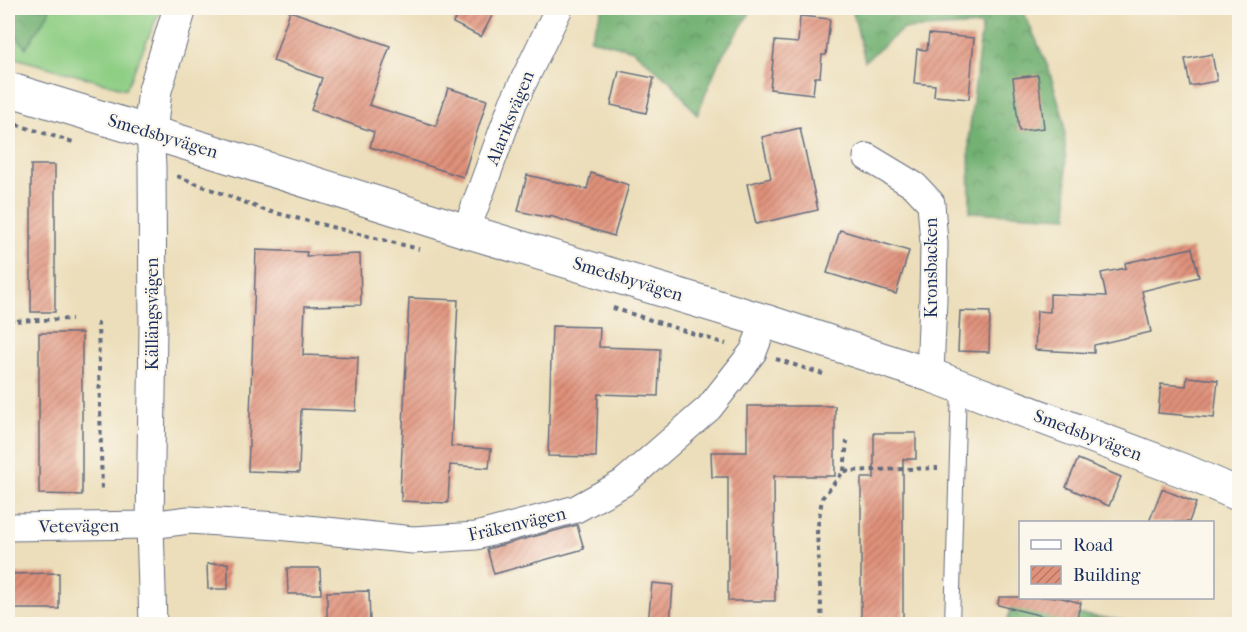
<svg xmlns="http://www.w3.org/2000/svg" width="1247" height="632" font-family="'IM FELL French Canon',serif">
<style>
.grass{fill:#8ece84;stroke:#547e71;stroke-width:1.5}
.forest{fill:url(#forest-crowns);stroke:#467068;stroke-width:1.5}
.building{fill:url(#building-hatch)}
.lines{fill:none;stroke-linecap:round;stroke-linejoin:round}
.lane-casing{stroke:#646c7e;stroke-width:16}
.street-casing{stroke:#646c7e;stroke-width:29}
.secondary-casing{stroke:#646c7e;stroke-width:35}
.path{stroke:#646c7e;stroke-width:4;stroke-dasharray:4.5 4.5;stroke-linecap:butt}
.lane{stroke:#fff;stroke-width:14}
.street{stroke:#fff;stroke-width:27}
.secondary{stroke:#fff;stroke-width:33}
.labels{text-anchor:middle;stroke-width:4.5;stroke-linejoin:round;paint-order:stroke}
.street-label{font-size:18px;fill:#1b2f5e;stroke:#fbf7ec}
</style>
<defs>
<pattern id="forest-crowns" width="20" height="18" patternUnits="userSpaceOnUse" patternTransform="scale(1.5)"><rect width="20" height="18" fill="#72b172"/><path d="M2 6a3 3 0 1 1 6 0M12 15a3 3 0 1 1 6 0" fill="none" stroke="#5d9061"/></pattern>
<pattern id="building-hatch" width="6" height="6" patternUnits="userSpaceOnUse" patternTransform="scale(1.5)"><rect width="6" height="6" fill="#e0917a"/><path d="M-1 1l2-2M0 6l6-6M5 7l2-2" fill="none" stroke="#b57767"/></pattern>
</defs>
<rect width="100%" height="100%" fill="#fbf7ec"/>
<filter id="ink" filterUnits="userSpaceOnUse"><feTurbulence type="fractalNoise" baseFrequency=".0167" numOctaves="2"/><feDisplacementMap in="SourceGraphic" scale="12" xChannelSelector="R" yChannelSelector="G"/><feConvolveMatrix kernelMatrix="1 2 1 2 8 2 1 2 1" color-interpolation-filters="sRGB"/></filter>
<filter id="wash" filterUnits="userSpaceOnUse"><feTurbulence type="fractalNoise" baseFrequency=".008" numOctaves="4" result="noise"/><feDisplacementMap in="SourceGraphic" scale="24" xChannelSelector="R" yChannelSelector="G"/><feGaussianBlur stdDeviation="1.35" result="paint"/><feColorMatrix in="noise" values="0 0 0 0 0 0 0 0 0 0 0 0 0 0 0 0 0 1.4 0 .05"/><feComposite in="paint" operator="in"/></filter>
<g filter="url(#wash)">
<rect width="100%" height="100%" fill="#ecdeba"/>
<path class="grass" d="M8,8H161L126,89L8,56Z"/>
<g class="forest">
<path d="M10,8H50L48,14L26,48L10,28Z"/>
<path d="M603,8H753L719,61L697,115L672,83L633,50L590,39Z"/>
<path d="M852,8H1022L1048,67L1064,120L1068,217L970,212L969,135L982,25L903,29L865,61Z"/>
<path d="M1011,605L1148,624H1007Z"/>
</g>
<g id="blocks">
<g class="building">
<path d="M461,8H496L481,37L453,23Z"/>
<path d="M290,11L390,46L369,105L436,126L448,88L487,100L463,177L370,147L374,132L311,110L322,78L273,61Z"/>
<path d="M800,16L830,19L826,55H822L820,77H815L813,94L770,89L775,41L798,43Z"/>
<path d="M929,34L974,38L969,99L934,96L935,85L914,83L917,49L927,50Z"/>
<path d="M1212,54L1217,81L1190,86L1185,59Z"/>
<path d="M619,71L654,78L646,113L611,105Z"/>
<path d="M1038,75L1044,128L1019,131L1013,78Z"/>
<path d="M800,128L818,210L756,224L747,184L771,178L762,137Z"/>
<rect x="31" y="165" width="24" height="147"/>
<path d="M591,173L629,185L614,236L550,216V218L518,211L527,175L587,189Z"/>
<path d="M840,230L909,251L896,294L827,273Z"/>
<path d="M1192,248L1199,277L1142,291L1151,332L1094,345V353L1035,350L1037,311L1050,312V294L1106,296L1101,273L1126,268L1125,263Z"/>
<path d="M256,250L307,252L306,256L360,254L361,305L305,306L303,355L358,357L356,411L301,409L299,473L248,471Z"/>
<path d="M409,298L458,300L451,446L491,449L489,468L450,465L448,503L401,501V492H400Z"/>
<path d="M960,311L990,312L989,352L958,351Z"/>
<path d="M552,326L600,327L599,347L660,349L658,396L598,394L596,457L548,456Z"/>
<path d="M39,333H82V495L39,494Z"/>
<path d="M1187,377L1218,380L1214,418L1158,413L1161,384L1186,386Z"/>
<path d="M747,406H835V476H774L775,601H728V477H712L711,452H747Z"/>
<path d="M874,433H916V459H903V624H861V478H874Z"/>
<path d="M1078,459L1121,477L1109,506L1066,487Z"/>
<path d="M1162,489L1196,503L1189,522H1149Z"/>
<path d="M577,525L584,549L494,574L487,549Z"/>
<path d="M228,563V589H208L207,564Z"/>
<path d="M287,568H320L321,594H288Z"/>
<path d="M59,573V609H8V574Z"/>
<path d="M652,583L673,585L670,624H648Z"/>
<path d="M369,591L370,624H327V592Z"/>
<path d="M999,597H1058L1081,603L1075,624L998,605Z"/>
</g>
</g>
</g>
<g filter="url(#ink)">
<use href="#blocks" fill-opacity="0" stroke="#646c7e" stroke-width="1.5"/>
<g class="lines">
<defs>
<path id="lane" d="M952,624L959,387"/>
<g id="street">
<path d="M150,132L152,166L153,327L150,525L153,624"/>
<path d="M867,157L915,186L931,203L934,243L933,299L930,375"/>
<path d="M466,231L513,103L559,8"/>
<path d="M8,527L150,525L189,520L278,526L413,540L476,536L576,509L623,483L709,408L753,352L765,321"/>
</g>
<g id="secondary">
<path d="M8,89L211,151L466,231L765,321L930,375L1187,472L1240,495"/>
<path d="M150,132L155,90L180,8"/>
</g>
</defs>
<use href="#lane" class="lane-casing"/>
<use href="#street" class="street-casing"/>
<use href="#secondary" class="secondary-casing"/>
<g class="path">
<path d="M8,122L73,142"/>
<path d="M11,155L12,321"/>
<path d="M177,176L264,210L419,249"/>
<path d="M613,308L726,344"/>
<path d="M8,321L72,319"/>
<path d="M98,322L102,492"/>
<path d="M776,359L823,374"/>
<path d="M844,471L847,441"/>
<path d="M822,624L817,532L822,498L844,471L938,468"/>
</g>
<use href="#lane" class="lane"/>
<use href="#street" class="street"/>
<use href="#secondary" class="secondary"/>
</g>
</g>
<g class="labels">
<g class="street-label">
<text transform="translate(510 118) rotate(-68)" y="6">Alariksvägen</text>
<text transform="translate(163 136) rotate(17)" y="6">Smedsbyvägen</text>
<text transform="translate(931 268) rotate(-90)" y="6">Kronsbacken</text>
<text transform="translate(628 279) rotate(17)" y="6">Smedsbyvägen</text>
<text transform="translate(152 314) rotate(-90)" y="6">Källängsvägen</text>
<text transform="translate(1088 435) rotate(21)" y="6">Smedsbyvägen</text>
<text transform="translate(517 524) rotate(-13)" y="6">Fräkenvägen</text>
<text transform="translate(79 526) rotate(-1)" y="6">Vetevägen</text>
</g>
</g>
<rect width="1247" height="632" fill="none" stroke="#fbf7ec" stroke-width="30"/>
<rect x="1019" y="521" width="195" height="78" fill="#fbf7ec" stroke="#a1a7b3" stroke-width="1.5"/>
<rect x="1031" y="540" width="30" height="9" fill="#ffffff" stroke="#a1a7b3" stroke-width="1.5"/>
<text x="1073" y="551" font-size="18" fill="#1b2f5e">Road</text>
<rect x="1031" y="566" width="30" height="18" fill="url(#building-hatch)" stroke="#a1a7b3" stroke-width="1.5"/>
<text x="1073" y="581" font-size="18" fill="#1b2f5e">Building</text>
</svg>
